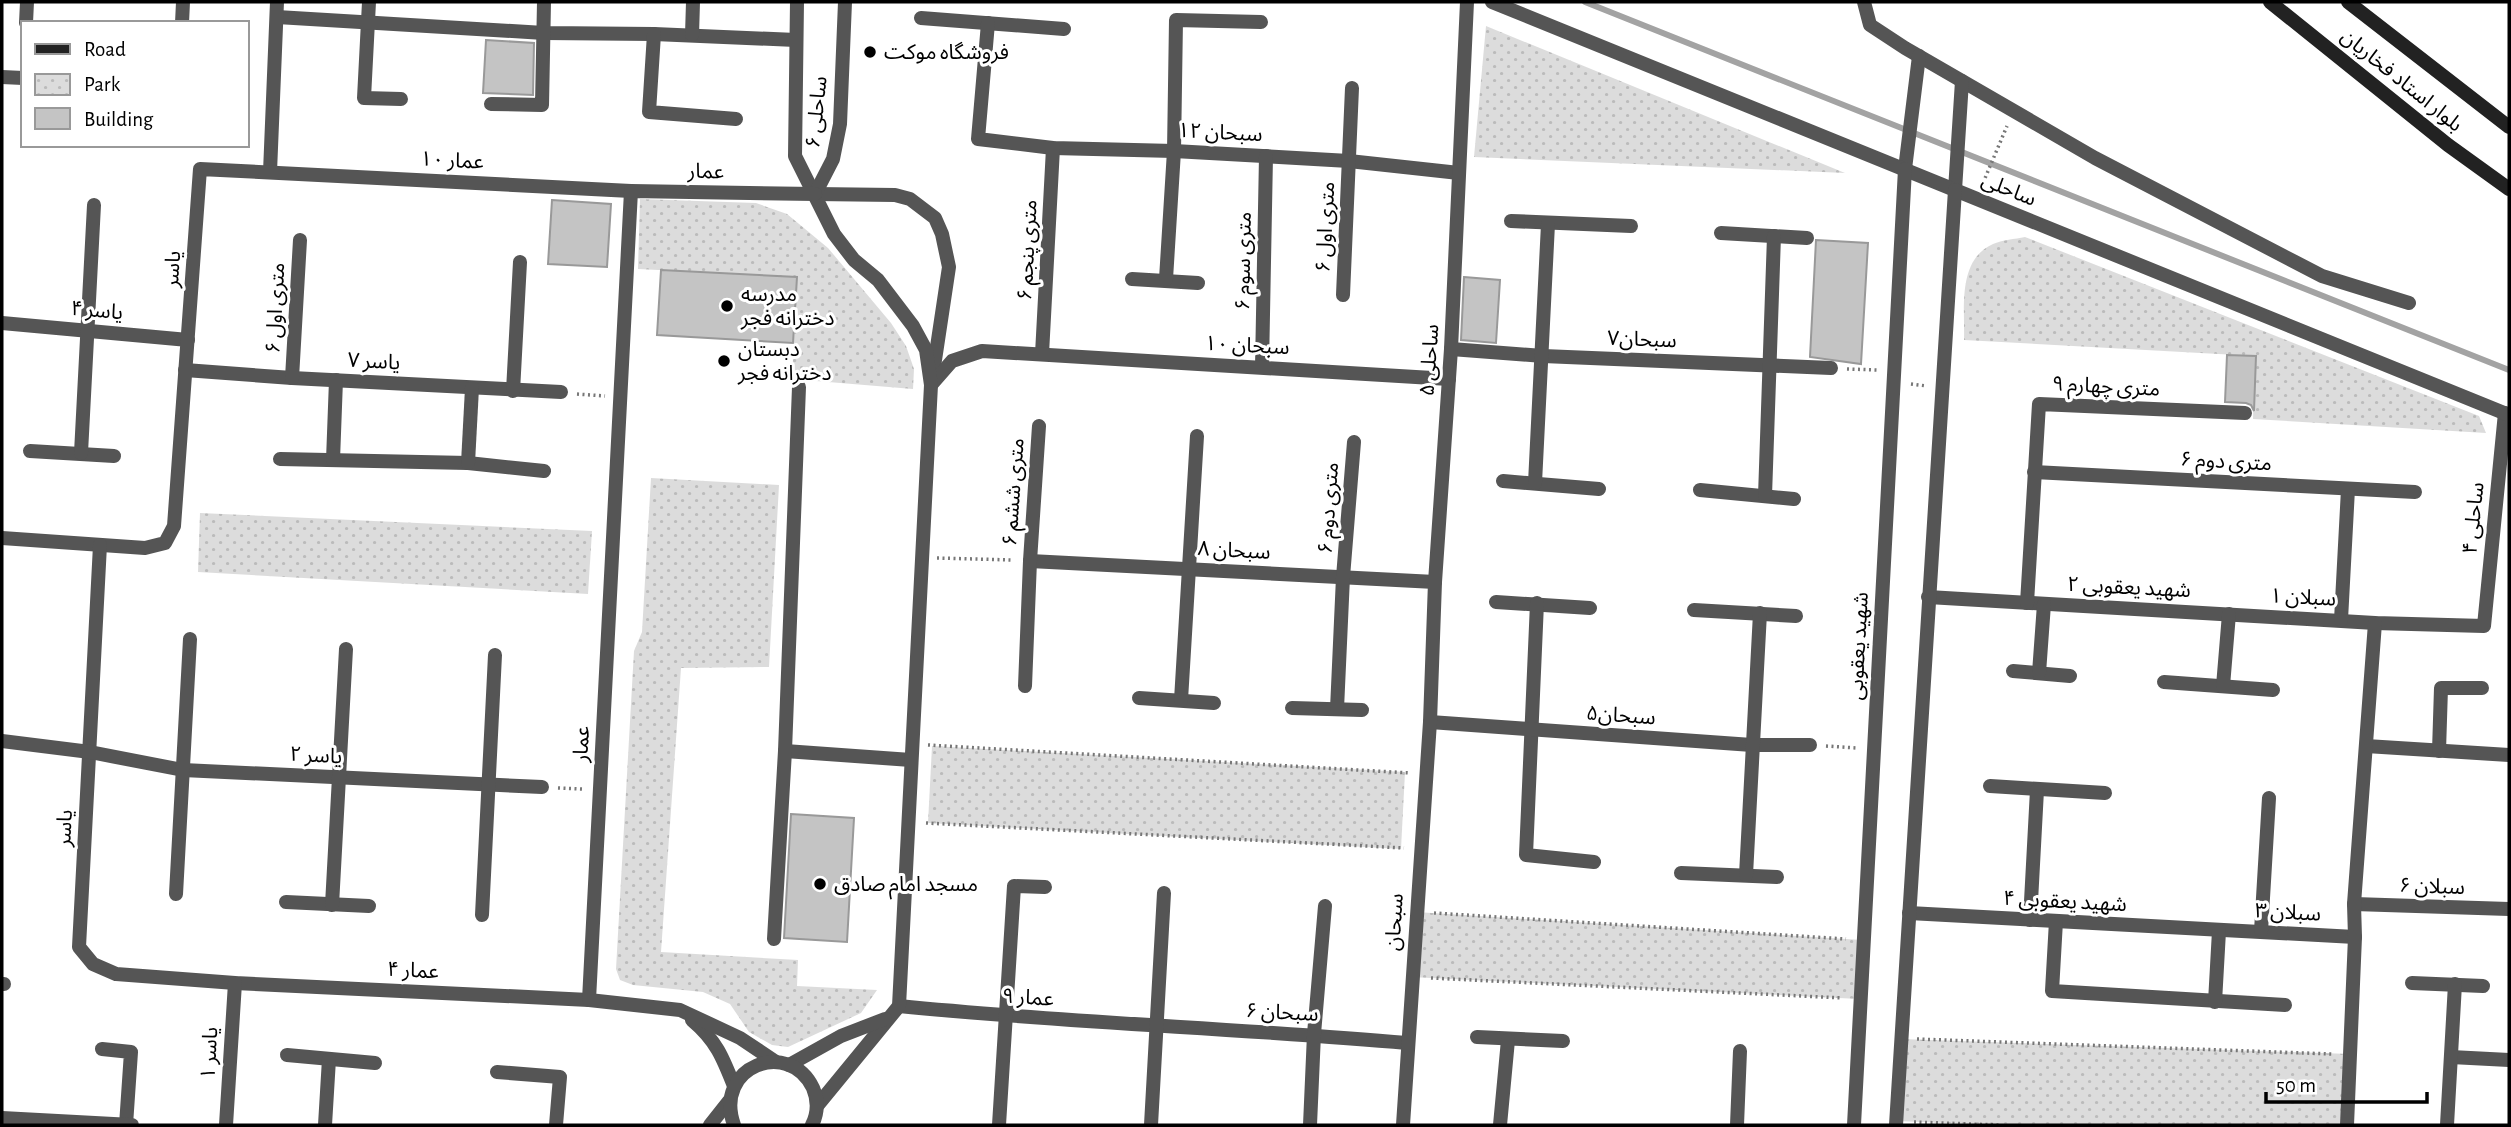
<svg xmlns="http://www.w3.org/2000/svg" width="2511" height="1127" font-family="'Alegreya Sans','Noto Sans Arabic',sans-serif">
<style>
.park{fill:url(#park-dots)}
.lines{fill:none;stroke-linecap:round;stroke-linejoin:round}
.stream{stroke:#a3a3a3;stroke-width:6}
.building{fill:#c4c4c4;stroke:#999;stroke-width:2}
.path{stroke:#777;stroke-width:3.5;stroke-dasharray:2 3.5;stroke-linecap:butt}
.minor{stroke:#555;stroke-width:14}
.tertiary{stroke:#555;stroke-width:14}
.secondary{stroke:#222;stroke-width:14}
.poi-dot{fill:#000;stroke:#fff;stroke-width:2.5}
.labels{text-anchor:middle;stroke-width:6;stroke-linejoin:round;paint-order:stroke}
.poi-label{font-size:21px;fill:#000;stroke:#fff;text-anchor:start}
.street-label{font-size:21px;fill:#000;stroke:#fff}
</style>
<defs>
<pattern id="park-dots" width="8" height="8" patternUnits="userSpaceOnUse" patternTransform="scale(1.75)"><rect width="8" height="8" fill="#dcdcdc"/><path d="M2 2h.1M6 6h.1" fill="none" stroke="#bbb" stroke-width="1.8" stroke-linecap="round"/></pattern>
</defs>
<rect width="100%" height="100%" fill="#fff"/>
<g class="park">
<path d="M1486,26L1845,173L1474,157Z"/>
<path d="M640,199L756,203L787,214L828,248L891,323L906,346L914,369L913,389L792,379L797,277L638,269Z"/>
<path d="M2025,237L2479,416L2486,433L2253,419L2255,356L1964,340C1965,308 1957,260 1993,244C2002,240 2015,239 2025,237Z"/>
<path d="M651,478L779,485L769,667L681,668L661,952L798,960L797,986L877,990L861,1013L788,1047L772,1045L749,1032L730,1004L703,992L633,985L620,980L616,969L634,651L642,632Z"/>
<path d="M200,513L592,531L588,594L198,572Z"/>
<path d="M932,746L1405,772L1401,849L928,823Z"/>
<path d="M1416,912L1862,940L1859,999L1411,977Z"/>
<path d="M1901,1039L2350,1054L2347,1125H1999L1896,1121Z"/>
</g>
<g class="lines">
<path class="stream" d="M1585,2L2509,370"/>
</g>
<g class="building">
<path d="M486,40L534,43L533,95L483,93Z"/>
<path d="M552,200L611,204L607,267L548,264Z"/>
<path d="M1816,240L1868,243L1861,364L1810,357Z"/>
<path d="M661,270L797,277L793,343L657,335Z"/>
<path d="M1464,277L1500,280L1496,343L1461,340Z"/>
<path d="M2227,355L2256,356L2254,411L2251,405L2246,403L2225,402Z"/>
<path d="M791,814L854,818L847,942L784,938Z"/>
</g>
<g class="lines">
<g class="path">
<path d="M1983,183L2007,126"/>
<path d="M1847,369L1878,370"/>
<path d="M1911,384L1927,386"/>
<path d="M577,394L605,396"/>
<path d="M937,558L1013,560"/>
<path d="M928,745L1410,773"/>
<path d="M1826,746L1857,748"/>
<path d="M558,788L582,789"/>
<path d="M926,823L1404,848"/>
<path d="M1434,913L1846,939"/>
<path d="M1431,978L1843,998"/>
<path d="M1917,1039L2332,1054"/>
<path d="M1914,1122L1999,1125"/>
</g>
<g class="minor">
<path d="M369,2L364,98L401,99"/>
<path d="M1864,2L1870,25L1905,48L2095,158L2322,276L2409,303"/>
<path d="M277,17L544,33L654,34L796,40"/>
<path d="M921,18L1064,29"/>
<path d="M26,23L27,2"/>
<path d="M182,23L183,2"/>
<path d="M988,23L978,139L1053,148L1174,151L1349,161L1459,173"/>
<path d="M654,34L649,112L736,119"/>
<path d="M692,35L693,2"/>
<path d="M2,77L23,78"/>
<path d="M491,104L542,105L544,2"/>
<path d="M1905,169L1919,56"/>
<path d="M270,172L277,2"/>
<path d="M1955,190L1962,81"/>
<path d="M815,194L895,195L910,199L935,218L942,234L949,267L932,380"/>
<path d="M1511,221L1631,226"/>
<path d="M1721,233L1807,238"/>
<path d="M1132,279L1198,283"/>
<path d="M1166,279L1174,151L1176,20L1261,22"/>
<path d="M1343,295L1352,88"/>
<path d="M2,323L188,340"/>
<path d="M1451,349L1543,356L1831,368"/>
<path d="M1042,354L1053,148"/>
<path d="M1262,367L1266,156"/>
<path d="M185,370L292,378L561,392"/>
<path d="M292,378L300,240"/>
<path d="M931,385L952,361L982,351L1449,379"/>
<path d="M513,391L520,262"/>
<path d="M30,451L114,456"/>
<path d="M81,453L94,205"/>
<path d="M280,459L468,463L544,471"/>
<path d="M333,460L336,380"/>
<path d="M468,463L472,388"/>
<path d="M2034,472L2415,492"/>
<path d="M1503,481L1599,489"/>
<path d="M1535,483L1548,224"/>
<path d="M1700,490L1794,499"/>
<path d="M1765,496L1774,236"/>
<path d="M2,538L145,548L165,543L174,526L200,169L631,191"/>
<path d="M100,545L79,947L93,964L116,974L235,983L589,1000"/>
<path d="M1030,561L1435,582"/>
<path d="M1928,597L2375,623L2484,626L2505,413"/>
<path d="M1496,602L1590,608"/>
<path d="M1537,603L1526,855L1594,862"/>
<path d="M2027,603L2039,404L2245,413"/>
<path d="M1694,610L1796,616"/>
<path d="M2341,620L2348,489"/>
<path d="M2013,671L2070,676"/>
<path d="M2039,673L2044,604"/>
<path d="M2164,682L2273,690"/>
<path d="M1025,686L1030,561L1039,426"/>
<path d="M2223,686L2229,614"/>
<path d="M1139,698L1214,703"/>
<path d="M1181,700L1197,436"/>
<path d="M1292,708L1362,710"/>
<path d="M1337,709L1343,577L1354,442"/>
<path d="M1430,722L1752,745H1810"/>
<path d="M2,741L90,752L183,770L542,787"/>
<path d="M2366,746L2509,755"/>
<path d="M785,751L911,760"/>
<path d="M2439,751L2441,688H2482"/>
<path d="M1990,786L2105,793"/>
<path d="M1681,873L1777,877"/>
<path d="M1746,875L1760,613"/>
<path d="M176,894L190,639"/>
<path d="M286,902L369,906"/>
<path d="M2354,904L2509,909"/>
<path d="M332,905L346,649"/>
<path d="M1909,913L2355,937"/>
<path d="M482,915L495,655"/>
<path d="M2030,920L2037,790"/>
<path d="M2056,921L2052,991L2285,1005"/>
<path d="M2261,931L2269,798"/>
<path d="M774,939L785,751L799,387"/>
<path d="M2412,983L2483,986"/>
<path d="M2,984H4"/>
<path d="M2215,1002L2219,931"/>
<path d="M899,1006C1068,1023 1238,1028 1407,1043"/>
<path d="M1477,1037L1563,1041"/>
<path d="M102,1049L131,1052L126,1125"/>
<path d="M287,1055L375,1063"/>
<path d="M2451,1057L2509,1060"/>
<path d="M497,1072L560,1077L556,1125"/>
<path d="M2,1118L132,1125"/>
<path d="M226,1125L235,983"/>
<path d="M325,1125L329,1059"/>
<path d="M999,1125L1014,886L1045,887"/>
<path d="M1151,1125L1164,893"/>
<path d="M1310,1125L1314,1034L1325,906"/>
<path d="M1403,1125L1430,722L1435,582L1451,349L1467,2"/>
<path d="M1500,1125L1508,1040"/>
<path d="M1737,1125L1740,1051"/>
<path d="M2347,1125L2355,937L2354,904L2375,623"/>
<path d="M2447,1125L2455,984"/>
</g>
<g class="tertiary">
<path d="M797,2L795,156L834,234L854,260L878,280L913,326L926,350L931,385L899,1006L817,1106"/>
<path d="M1492,2L2509,415"/>
<path d="M815,194L833,159L840,124L845,2"/>
<path d="M692,1020C716,1040 723,1058 734,1086"/>
<path d="M776,1062L740,1038L680,1010L589,1000L631,191L815,194"/>
<path d="M789,1065L841,1036L885,1019"/>
<path d="M710,1125L729,1101"/>
<path d="M734,1125C713,1066 789,1038 813,1088C818,1100 818,1113 812,1125"/>
<path d="M1854,1125L1905,169"/>
<path d="M1896,1125L1955,190"/>
</g>
<g class="secondary">
<path d="M2270,2L2448,145L2509,189"/>
<path d="M2348,2L2509,127"/>
</g>
</g>
<g class="poi-dot">
<circle cx="870" cy="52" r="7"/>
<circle cx="727" cy="306" r="7"/>
<circle cx="724" cy="361" r="7"/>
<circle cx="820" cy="884" r="7"/>
</g>
<g class="labels">
<g class="poi-label">
<text x="884" y="59">فروشگاه موکت</text>
<text x="741" y="301">مدرسه<tspan x="741" dy="24">دخترانه فجر</tspan></text>
<text x="738" y="356">دبستان<tspan x="738" dy="24">دخترانه فجر</tspan></text>
<text x="834" y="891">مسجد امام صادق</text>
</g>
<g class="street-label">
<text transform="translate(2402 80) rotate(39)" y="7">بلوار استاد فخاریان</text>
<text transform="translate(816 112) rotate(-84)" y="7">ساحلی ۶</text>
<text transform="translate(1220 132) rotate(3)" y="7">سبحان ۱۲</text>
<text transform="translate(452 160) rotate(3)" y="7">عمار ۱۰</text>
<text transform="translate(706 171) rotate(1)" y="7">عمار</text>
<text transform="translate(2009 189) rotate(22)" y="7">ساحلی</text>
<text transform="translate(1325 227) rotate(-87)" y="7">۶ متری اول</text>
<text transform="translate(1027 250) rotate(-87)" y="7">۶ متری پنجم</text>
<text transform="translate(1243 261) rotate(-89)" y="7">۶ متری سوم</text>
<text transform="translate(172 269) rotate(-86)" y="7">یاسر</text>
<text transform="translate(275 308) rotate(-87)" y="7">۶ متری اول</text>
<text transform="translate(97 310) rotate(5)" y="7">یاسر ۴</text>
<text transform="translate(1642 339) rotate(2)" y="7">سبحان۷</text>
<text transform="translate(1247 345) rotate(3)" y="7">سبحان ۱۰</text>
<text transform="translate(1429 360) rotate(-86)" y="7">ساحلی ۵</text>
<text transform="translate(374 361) rotate(3)" y="7">یاسر ۷</text>
<text transform="translate(2106 386) rotate(3)" y="7">۹ متری چهارم</text>
<text transform="translate(2226 461) rotate(3)" y="7">۶ متری دوم</text>
<text transform="translate(1013 492) rotate(-86)" y="7">۶ متری ششم</text>
<text transform="translate(1328 508) rotate(-86)" y="7">۶ متری دوم</text>
<text transform="translate(2473 518) rotate(-84)" y="7">ساحلی ۴</text>
<text transform="translate(1234 550) rotate(3)" y="7">سبحان ۸</text>
<text transform="translate(2129 587) rotate(3)" y="7">شهید یعقوبی ۲</text>
<text transform="translate(2303 597) rotate(3)" y="7">سبلان ۱</text>
<text transform="translate(1858 646) rotate(-87)" y="7">شهید یعقوبی</text>
<text transform="translate(1621 715) rotate(4)" y="7">سبحان۵</text>
<text transform="translate(581 744) rotate(-87)" y="7">عمار</text>
<text transform="translate(316 755) rotate(3)" y="7">یاسر ۲</text>
<text transform="translate(64 828) rotate(-87)" y="7">یاسر</text>
<text transform="translate(2432 886) rotate(2)" y="7">سبلان ۶</text>
<text transform="translate(2065 901) rotate(3)" y="7">شهید یعقوبی ۴</text>
<text transform="translate(2288 912) rotate(3)" y="7">سبلان ۳</text>
<text transform="translate(1394 922) rotate(-86)" y="7">سبحان</text>
<text transform="translate(413 970) rotate(3)" y="7">عمار ۴</text>
<text transform="translate(1028 997) rotate(4)" y="7">عمار ۹</text>
<text transform="translate(1282 1012) rotate(3)" y="7">سبحان ۶</text>
<text transform="translate(209 1053) rotate(-87)" y="7">یاسر ۱</text>
</g>
</g>
<rect width="2511" height="1127" fill="none" stroke="#000000" stroke-width="7"/>
<rect x="21" y="21" width="228" height="126" fill="#ffffff" stroke="#999999" stroke-width="2"/>
<rect x="35" y="44" width="35" height="10" fill="#222222" stroke="#999999" stroke-width="2"/>
<text x="84" y="56" font-size="21" fill="#000000">Road</text>
<rect x="35" y="74" width="35" height="21" fill="url(#park-dots)" stroke="#999999" stroke-width="2"/>
<text x="84" y="91" font-size="21" fill="#000000">Park</text>
<rect x="35" y="108" width="35" height="21" fill="#c4c4c4" stroke="#999999" stroke-width="2"/>
<text x="84" y="126" font-size="21" fill="#000000">Building</text>
<path d="M2266 1092v10h161v-10" fill="none" stroke="#000000" stroke-width="3.5"/>
<text x="2276" y="1092" font-size="21" fill="#000000" stroke="#ffffff" stroke-width="5" paint-order="stroke">50 m</text>
</svg>
